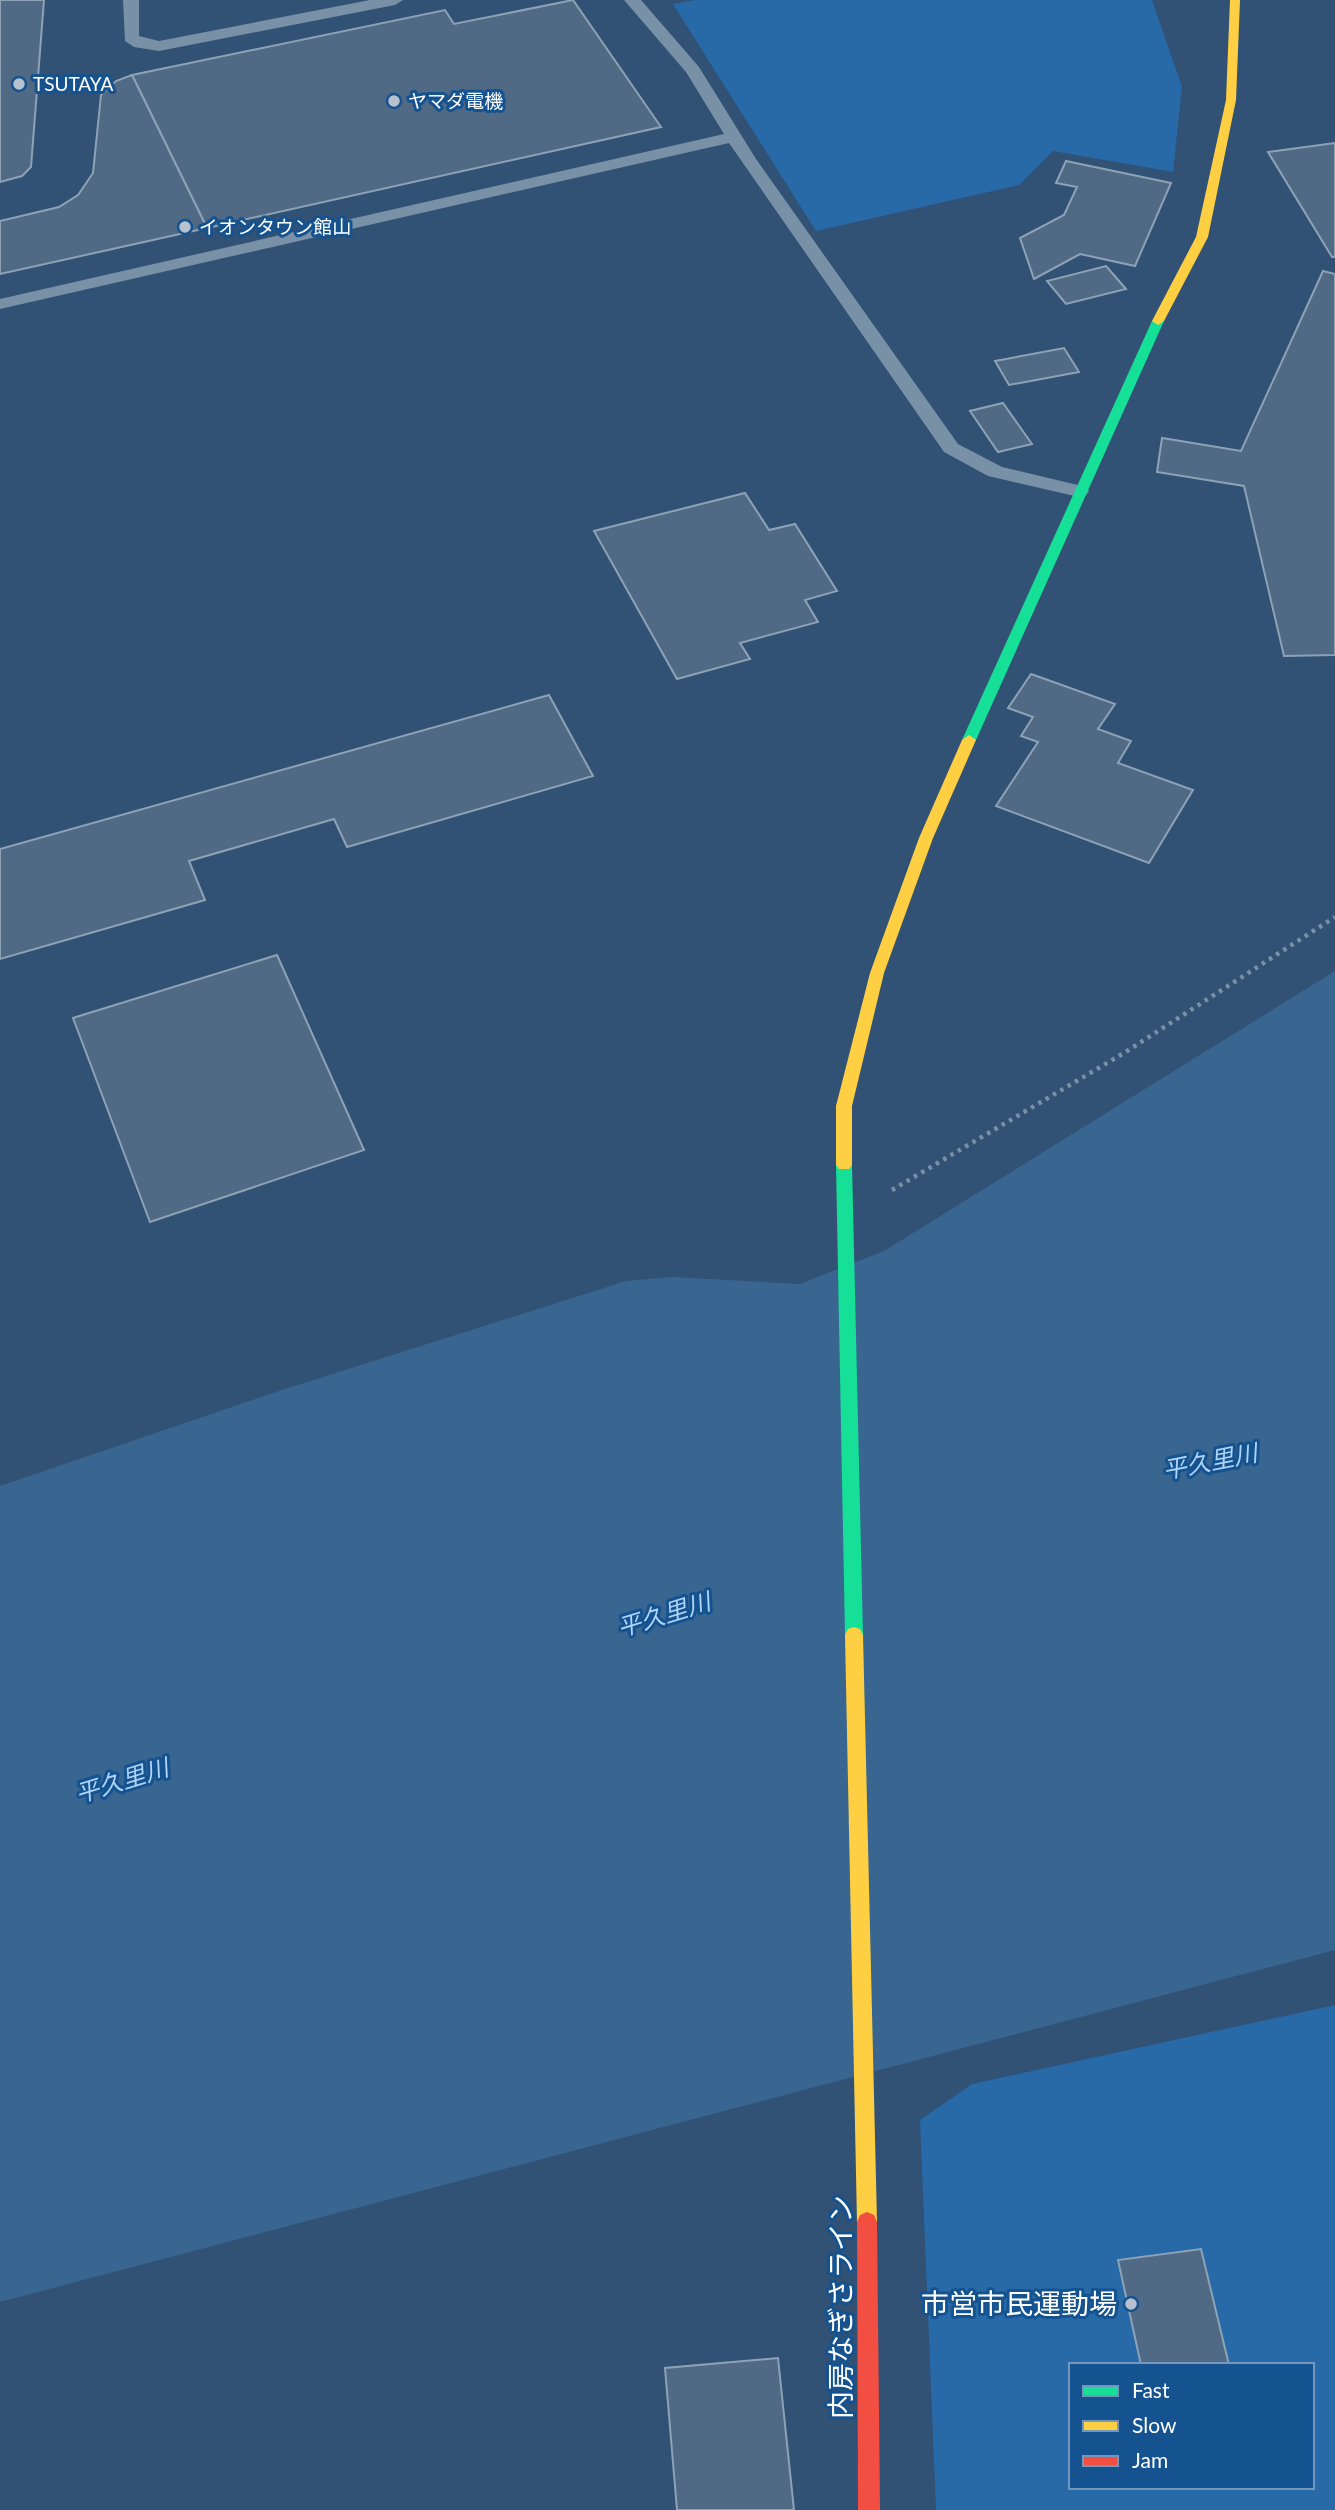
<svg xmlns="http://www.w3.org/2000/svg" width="1335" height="2510" font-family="Lato,'Noto Sans JP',sans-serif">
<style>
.green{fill:#2869a7;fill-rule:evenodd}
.water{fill:#396591}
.building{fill:#506a85;stroke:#8ea2b5;stroke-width:2}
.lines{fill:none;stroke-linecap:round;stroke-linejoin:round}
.path{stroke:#7991a7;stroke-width:4.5;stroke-dasharray:3.5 5;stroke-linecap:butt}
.lane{fill:#7991a7;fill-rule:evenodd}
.fast{fill:#16e098;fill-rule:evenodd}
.slow{fill:#ffcf43;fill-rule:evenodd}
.jam{fill:#f24e42;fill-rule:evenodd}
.poi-dot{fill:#b7c2ce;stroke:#155290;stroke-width:2.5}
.labels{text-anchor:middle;stroke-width:6;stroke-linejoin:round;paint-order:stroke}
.far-poi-label{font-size:19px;fill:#fff;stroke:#155290;text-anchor:start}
.water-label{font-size:24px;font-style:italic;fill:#aed4f8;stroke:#155290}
.near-poi-label{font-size:28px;fill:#fff;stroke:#155290;text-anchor:end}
.near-street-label{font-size:28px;fill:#fff;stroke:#155290}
</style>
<rect width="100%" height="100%" fill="#315274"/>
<g class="green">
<path d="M695,0H1152L1182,87L1173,172L1053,151L1019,185L816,231L673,4Z"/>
<path d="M1335,2005V2510H936L920,2120L972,2084ZM1071,2365H1312V2487H1071Z"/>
</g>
<path class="water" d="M1335,971V1950L0,2302V1486L282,1390L626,1281L673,1277L800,1284L884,1251Z"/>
<g class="building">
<path d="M0,0H44L31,167L22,176L0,182Z"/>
<path d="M573,0L661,127L207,228L132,75L445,10L454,24Z"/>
<path d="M132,75L207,228L0,274V221L59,207L78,195L93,173L101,95L116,81Z"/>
<path d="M1335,143V257H1332L1268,152Z"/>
<path d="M1066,161L1171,183L1135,266L1080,254L1034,279L1020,238L1064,215L1077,187L1056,183Z"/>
<path d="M1106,266L1126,289L1066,304L1047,281Z"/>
<path d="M1323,271L1335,274V655L1284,656L1244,486L1157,472L1162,438L1241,451Z"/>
<path d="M1064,348L1079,372L1009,385L995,361Z"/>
<path d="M1003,403L1032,444L998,452L970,411Z"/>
<path d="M745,493L769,530L795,524L837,591L805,600L818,622L740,643L750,659L677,679L594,531Z"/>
<path d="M1031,674L1115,704L1098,729L1131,741L1118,763L1193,790L1149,863L996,806L1038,742L1021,736L1033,717L1008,708Z"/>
<path d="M549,695L593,776L347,847L334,819L189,861L205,900L0,959V849Z"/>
<path d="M277,955L364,1150L150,1222L73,1018Z"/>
<path d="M1201,2249L1229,2365H1141L1118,2260Z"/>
<path d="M778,2358L794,2510H677L665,2368Z"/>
</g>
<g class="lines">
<path class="path" d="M892,1190L1124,1053L1335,917"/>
<g class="lane">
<path d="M123,0H139V36L159,41L370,0H403L395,5L159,51L134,47L125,41Z"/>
<path d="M624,0H641L699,67L756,159L958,444L1002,467L1086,487L1089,491L1086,495L1079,497L988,476L944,452L729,143L0,309V299L724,134L686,72Z"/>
</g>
<g class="fast">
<path d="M1158,317L1164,321L976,740L974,743H964L962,740L1152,321Z"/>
<path d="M844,1159L849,1161L852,1165L863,1635L860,1641L854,1643L848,1641L845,1635L836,1165L839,1161Z"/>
</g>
<g class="slow">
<path d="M1230,0H1240L1236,100L1208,237L1164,321L1158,325L1152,321L1196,237L1226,100Z"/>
<path d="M969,735L976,740L933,838L884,973L852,1106V1165L849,1169H839L836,1165V1106L870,973L919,838L962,740Z"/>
<path d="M854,1627L860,1629L863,1635L877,2222L874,2229L867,2232L860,2229L857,2222L845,1635L848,1629Z"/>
</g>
<path class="jam" d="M867,2212L874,2215L877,2222L880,2510H858L857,2222L860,2215Z"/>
</g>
<g class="poi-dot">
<circle cx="19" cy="84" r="7"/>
<circle cx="394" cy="101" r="7"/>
<circle cx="185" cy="227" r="7"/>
<circle cx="1131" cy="2304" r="7"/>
</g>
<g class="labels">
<g class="far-poi-label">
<text x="33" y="91">TSUTAYA</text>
<text x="408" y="108">ヤマダ電機</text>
<text x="199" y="234">イオンタウン館山</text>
</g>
<g class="water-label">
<text transform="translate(1210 1462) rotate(-11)" y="8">平久里川</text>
<text transform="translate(664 1615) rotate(-17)" y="8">平久里川</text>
<text transform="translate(122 1781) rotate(-17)" y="8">平久里川</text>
</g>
<g class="near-poi-label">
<text x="1117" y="2314">市営市民運動場</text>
</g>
<g class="near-street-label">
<text transform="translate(841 2307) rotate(-90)" y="10">内房なぎさライン</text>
</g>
</g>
<rect x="1069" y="2363" width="245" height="126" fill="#155290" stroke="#7397bc" stroke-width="2"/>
<rect x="1083" y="2386" width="35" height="10" fill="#16e098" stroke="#7397bc" stroke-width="2"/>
<text x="1132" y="2398" font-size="21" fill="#ffffff">Fast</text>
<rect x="1083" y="2421" width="35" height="10" fill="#ffcf43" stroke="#7397bc" stroke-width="2"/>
<text x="1132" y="2433" font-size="21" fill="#ffffff">Slow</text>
<rect x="1083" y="2456" width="35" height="10" fill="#f24e42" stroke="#7397bc" stroke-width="2"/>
<text x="1132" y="2468" font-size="21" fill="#ffffff">Jam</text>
</svg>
